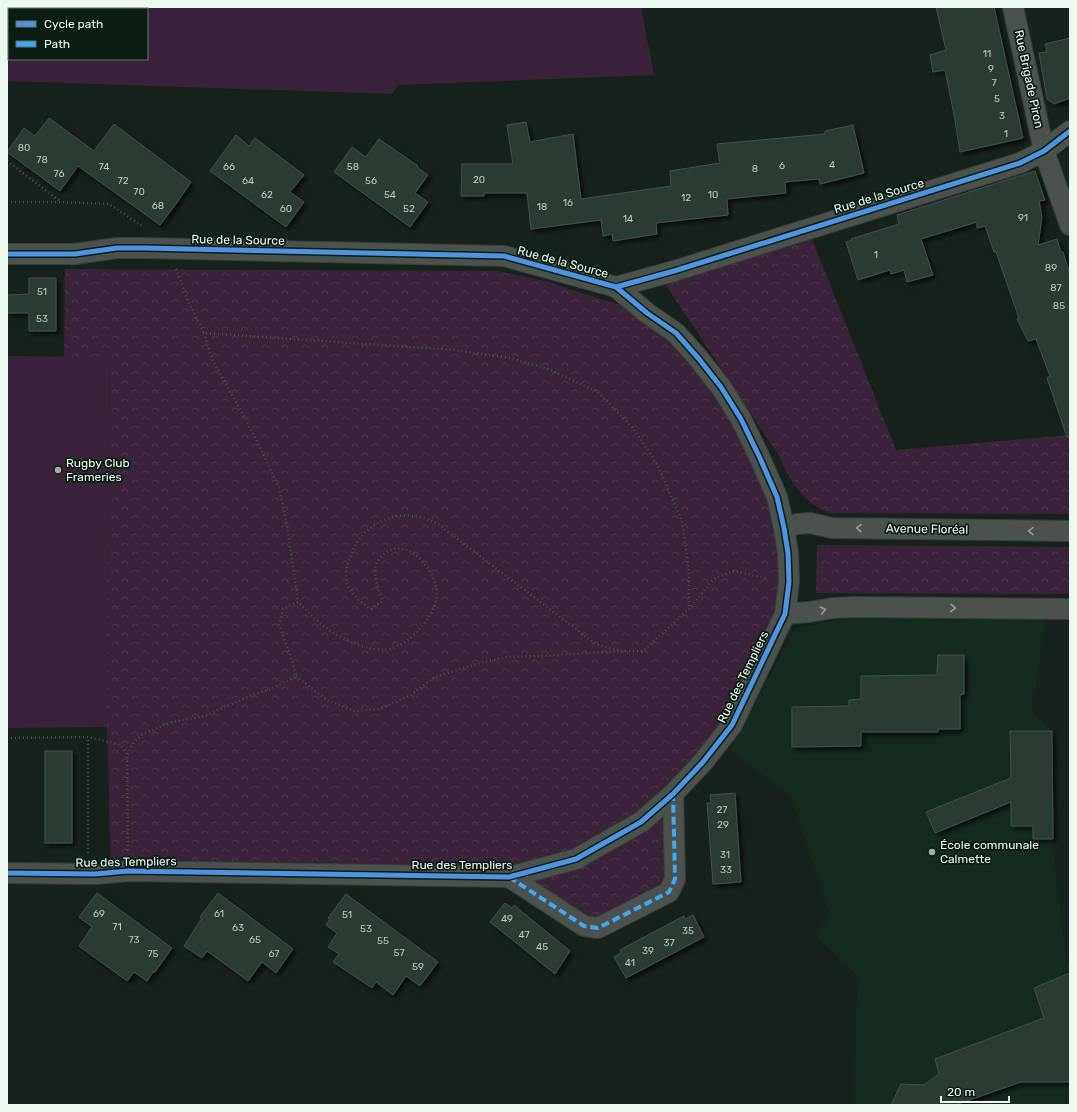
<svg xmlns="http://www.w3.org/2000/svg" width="1077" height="1112" font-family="Rubik,sans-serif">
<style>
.built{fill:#152b1e}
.grass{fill:#392339;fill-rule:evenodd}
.forest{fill:url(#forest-crowns)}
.building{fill:#2b3a32;stroke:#47504b;filter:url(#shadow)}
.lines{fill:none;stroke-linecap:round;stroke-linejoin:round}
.street-casing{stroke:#363e38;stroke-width:22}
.path{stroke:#4d534f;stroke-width:2.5;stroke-dasharray:1 3;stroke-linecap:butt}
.street{stroke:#4b524d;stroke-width:20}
.quiet{stroke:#3fa9f5;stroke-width:4;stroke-dasharray:8 4;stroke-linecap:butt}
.cycleway-casing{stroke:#0b1c12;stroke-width:8}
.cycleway{stroke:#4d94e3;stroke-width:5}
.oneway{stroke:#949d96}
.poi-dot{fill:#a2ada6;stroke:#0b1c12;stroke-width:1.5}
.labels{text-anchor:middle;stroke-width:3.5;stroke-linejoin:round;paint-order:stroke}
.number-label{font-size:10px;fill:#bcc8c0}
.street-label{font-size:12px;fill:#edf8f0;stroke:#0b1c12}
.poi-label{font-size:12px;fill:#edf8f0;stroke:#0b1c12;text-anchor:start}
</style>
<defs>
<pattern id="forest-crowns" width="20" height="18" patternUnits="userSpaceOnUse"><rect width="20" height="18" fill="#392339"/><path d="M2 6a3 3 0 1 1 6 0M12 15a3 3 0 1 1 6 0" fill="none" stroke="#4c394c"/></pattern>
<filter id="shadow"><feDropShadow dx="3.5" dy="3.5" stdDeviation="2" flood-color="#0009"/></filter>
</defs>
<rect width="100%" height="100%" fill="#18221c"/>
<path class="built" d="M887,613L1046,618L1032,712L1052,731L1053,839L1055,864L1067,966L1070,967V1105H852L858,976L815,935L831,915L791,796L730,750L796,628L843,619Z"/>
<g class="grass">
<path d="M7,7H641L654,75L398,85L392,94L7,81ZM9,9H147V59H9Z"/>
<path d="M7,356L110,357L107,583V727L7,728Z"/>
</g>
<g class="forest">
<path d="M808,229L896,450L1070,435V514L829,513C823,510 816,507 810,502C795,490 787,473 779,456L660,276Z"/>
<path d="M65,269L497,271L546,281L575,291L647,313L676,333L759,456L789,582L732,725L673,794L675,879L598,928L509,877L111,872L107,727V583L110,357H64Z"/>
<path d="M817,545L1070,547V594L816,593Z"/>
</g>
<g class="building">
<path d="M936,7H994L1023,138L960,152L954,114V115L945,70L933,72L930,55L946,50Z"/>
<path d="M1070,38V98L1054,104L1047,99L1039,53L1047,52L1045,44Z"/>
<path d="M49,118L94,151L114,124L191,182L178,201L160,225L78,166L60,191L7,152L24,128L35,136Z"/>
<path d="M526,122L530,142L573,134L581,199L671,186L670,171L720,163L717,144L825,134V131L853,125L864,173L820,184L819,179L785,182L786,193L727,199L728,215L656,223L657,234L613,241L612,234L603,236L601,220L531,229L527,193H484V196H461L462,164H513L507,125Z"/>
<path d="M236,135L249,146L255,138L304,175L290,192L304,202L286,227L210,171Z"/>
<path d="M379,139L418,166L417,167L428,175L415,193L428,202L410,227L334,172L352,147L366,157Z"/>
<path d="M1035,171L1045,200L1039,201L1042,217L1038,245L1057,239L1061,252H1063L1070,275V437H1067L1047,378L1050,376L1036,339L1028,341L1017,319L1019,318L1004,275L996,252H994L985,226L977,228V222L921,239L933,275L907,282L904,270L891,274L890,270L858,280L846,242L852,240L851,239L899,224L897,215Z"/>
<path d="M29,278H56V331H29V313H7V295L29,294Z"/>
<path d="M938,655H964V694L960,695V729H938V732H861V746L792,747V707L849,706V700L861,699V676L937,675Z"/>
<path d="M1010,731H1052L1053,839H1033V826H1011V802L935,833L926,812L1011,778Z"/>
<rect x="45" y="751" width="27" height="92"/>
<path d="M735,793L741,882L713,884L707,803H711L710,795Z"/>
<path d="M97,893L172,948L155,972H153L147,981L134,972L127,981L79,946L92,927L79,917Z"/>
<path d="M218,893L293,949L276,973L262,962L248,981L207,951L202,958L184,946L202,918L200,917Z"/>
<path d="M346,894L438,962L420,986L406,976L393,995L376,982L372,988L333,962L339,954L328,947L337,933L326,925L330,919L328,918Z"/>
<path d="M505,903L512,908L514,905L570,951L555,974L490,922Z"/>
<path d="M693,915L704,937L626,978L614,957L621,953L620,950L684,916L685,919Z"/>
<path d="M1070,973V1082H1021L955,1105H891L901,1084L924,1085L939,1074L935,1059L1044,1018L1034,988Z"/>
</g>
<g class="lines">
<defs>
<g id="street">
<path d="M1013,7L1044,151L1070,225"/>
<path d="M7,254H75L117,248H144L504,256L616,287L674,271L1020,163L1044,151L1070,131"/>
<path d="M784,528L797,524L810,523L832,528L1070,531"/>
<path d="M785,614L809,612L833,608L854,607L1070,609"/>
<path d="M7,873L95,874L128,871L509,877L576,859L641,822L673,794L703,762L732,725L785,614L789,582L788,553L784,528L777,497L759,456L741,419L721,387L699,359L676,333L647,313L616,287"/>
<path d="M509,877L584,926L598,928L669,892L675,879L673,794"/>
</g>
</defs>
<use href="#street" class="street-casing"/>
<g class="path">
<path d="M7,161L61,202"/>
<path d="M7,202H61L109,204L142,226"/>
<path d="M176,269L188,301L204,333L454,350L510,358L548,369L598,392L633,428L657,464L682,521L689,571V608"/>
<path d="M204,333L211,357L256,439L279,488L287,525L298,602"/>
<path d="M296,676L327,700L354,711L380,709L411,695L433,678L476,664L507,657L541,656L620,651"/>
<path d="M7,738L88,737L117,744L123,748L127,754"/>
<path d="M128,850L127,755L134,742L143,734L172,722L205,716L252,695L272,689L296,676L293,663L279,625L283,609L298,602C307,611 315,620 325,627C342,640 375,656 396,647C408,642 417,632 426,621C437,607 440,594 433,577C425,560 404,539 385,553C382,556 379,559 377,562C372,574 379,590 382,601L371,609C362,603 352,595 347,585C345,578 346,570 348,564C355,539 368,524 393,517C408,513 421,517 435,522L597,645L622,651H643L689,609L714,579L733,571L767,578"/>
<path d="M88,853V737"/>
</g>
<use href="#street" class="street"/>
<path class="quiet" d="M509,877L584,926L598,928L669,892L675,879L673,794"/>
<defs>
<g id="cycleway">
<path d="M7,254H75L117,248H144L504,256L616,287L674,271L1020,163L1044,151L1070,131"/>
<path d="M7,873L95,874L128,871L509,877L576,859L641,822L673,794L703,762L732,725L785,614L789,582L788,553L784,528L777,497L759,456L741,419L721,387L699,359L676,333L647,313L616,287"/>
</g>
</defs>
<use href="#cycleway" class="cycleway-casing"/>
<use href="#cycleway" class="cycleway"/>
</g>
<defs><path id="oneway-chevron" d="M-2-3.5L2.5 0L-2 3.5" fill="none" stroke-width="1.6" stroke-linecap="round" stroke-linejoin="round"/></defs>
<g class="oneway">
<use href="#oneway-chevron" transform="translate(859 528) rotate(-179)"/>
<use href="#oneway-chevron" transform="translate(1031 531) rotate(-179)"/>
<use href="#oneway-chevron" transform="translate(953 608) rotate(2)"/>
<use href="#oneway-chevron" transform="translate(823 610) rotate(-11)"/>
</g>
<g class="poi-dot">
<circle cx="58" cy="470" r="4"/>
<circle cx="932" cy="852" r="4"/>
</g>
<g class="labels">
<g class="number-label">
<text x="987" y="57">11</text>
<text x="991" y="72">9</text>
<text x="994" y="86">7</text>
<text x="997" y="102">5</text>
<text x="1002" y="119">3</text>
<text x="1006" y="137">1</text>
<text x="24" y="151">80</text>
<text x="42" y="163">78</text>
<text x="832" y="168">4</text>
<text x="782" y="169">6</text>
<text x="104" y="170">74</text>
<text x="229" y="170">66</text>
<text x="353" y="170">58</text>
<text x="755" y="172">8</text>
<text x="59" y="177">76</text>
<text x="479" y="183">20</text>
<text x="123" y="184">72</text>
<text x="248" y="184">64</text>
<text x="371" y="184">56</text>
<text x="139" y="195">70</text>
<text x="267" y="198">62</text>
<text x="390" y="198">54</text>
<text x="713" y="198">10</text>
<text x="686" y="201">12</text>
<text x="568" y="206">16</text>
<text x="158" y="209">68</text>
<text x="542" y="210">18</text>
<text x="286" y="212">60</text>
<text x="409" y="212">52</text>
<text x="1023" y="221">91</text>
<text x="628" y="222">14</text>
<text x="876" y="258">1</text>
<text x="1051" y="271">89</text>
<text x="1056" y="291">87</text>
<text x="42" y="295">51</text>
<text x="1059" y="309">85</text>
<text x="42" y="322">53</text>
<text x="722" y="813">27</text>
<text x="723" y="828">29</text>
<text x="725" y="858">31</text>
<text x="726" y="873">33</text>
<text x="99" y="917">69</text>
<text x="219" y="917">61</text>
<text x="347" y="918">51</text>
<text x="507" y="922">49</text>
<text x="117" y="930">71</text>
<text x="238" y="931">63</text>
<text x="366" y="932">53</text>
<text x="688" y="934">35</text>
<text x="524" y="938">47</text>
<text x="134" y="943">73</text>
<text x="255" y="943">65</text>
<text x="383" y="944">55</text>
<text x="669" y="946">37</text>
<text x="542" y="950">45</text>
<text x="648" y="954">39</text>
<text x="399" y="956">57</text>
<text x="153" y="957">75</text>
<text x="274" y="957">67</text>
<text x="630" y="966">41</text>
<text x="418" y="970">59</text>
</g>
<g class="street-label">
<text transform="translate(1029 79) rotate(78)" y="4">Rue Brigade Piron</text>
<text transform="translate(879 196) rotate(-17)" y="4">Rue de la Source</text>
<text transform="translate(238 240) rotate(1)" y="4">Rue de la Source</text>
<text transform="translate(563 262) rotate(15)" y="4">Rue de la Source</text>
<text transform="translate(927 529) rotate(1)" y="4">Avenue Floréal</text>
<text transform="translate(743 677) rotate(-64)" y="4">Rue des Templiers</text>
<text transform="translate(126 862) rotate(-1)" y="4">Rue des Templiers</text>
<text x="462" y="869">Rue des Templiers</text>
</g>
<g class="poi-label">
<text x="66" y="467">Rugby Club<tspan x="66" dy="14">Frameries</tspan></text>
<text x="940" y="849">École communale<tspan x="940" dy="14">Calmette</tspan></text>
</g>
</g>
<rect width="1077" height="1112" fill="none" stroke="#edf8f0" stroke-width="16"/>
<rect x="8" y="8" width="140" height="52" fill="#0b1c12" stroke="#65746b"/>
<rect x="16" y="21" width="20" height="6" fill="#4d94e3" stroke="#65746b"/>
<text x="44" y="28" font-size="12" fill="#edf8f0">Cycle path</text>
<rect x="16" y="41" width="20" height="6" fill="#3fa9f5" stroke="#65746b"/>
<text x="44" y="48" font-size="12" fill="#edf8f0">Path</text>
<path d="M941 1096v6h68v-6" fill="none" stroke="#edf8f0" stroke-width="2"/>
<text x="947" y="1096" font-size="12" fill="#edf8f0" stroke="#0b1c12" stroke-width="3" paint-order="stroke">20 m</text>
</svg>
